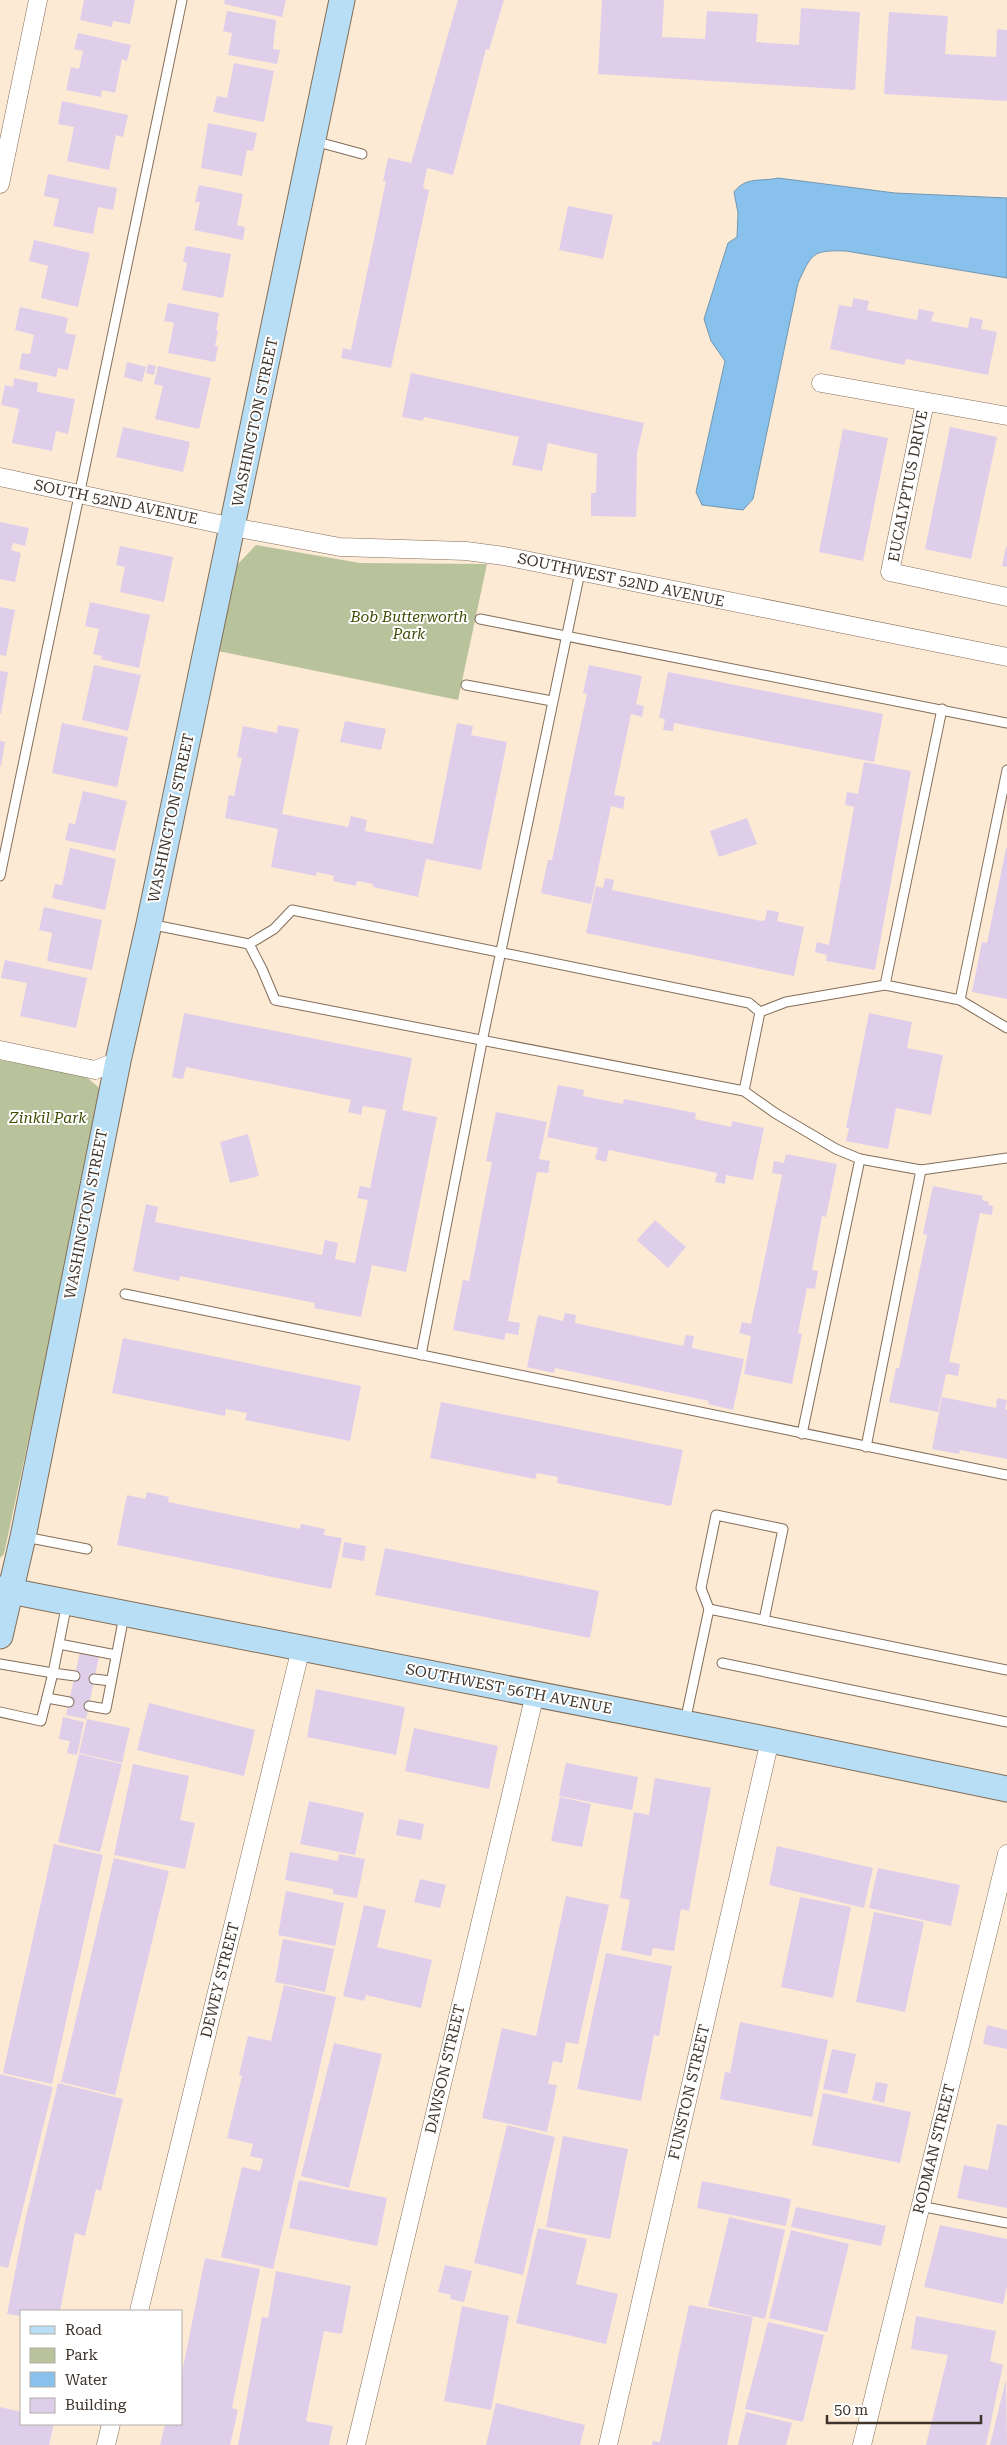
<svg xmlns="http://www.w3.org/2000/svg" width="1007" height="2445" font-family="'Roboto Serif',serif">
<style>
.green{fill:#b8c39c}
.water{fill:#88c1eb;stroke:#7297b1}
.building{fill:#dfceea}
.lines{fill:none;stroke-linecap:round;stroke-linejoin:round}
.lane-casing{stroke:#836e58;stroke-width:11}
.street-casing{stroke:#836e58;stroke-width:19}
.secondary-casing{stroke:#836e58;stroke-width:27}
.lane{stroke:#fff;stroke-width:9}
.street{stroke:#fff;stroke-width:18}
.secondary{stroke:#b7def4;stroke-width:25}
.labels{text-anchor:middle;stroke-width:4;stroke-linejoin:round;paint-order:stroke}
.street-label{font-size:15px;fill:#3e342b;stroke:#fff}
.park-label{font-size:15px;font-style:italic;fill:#414d05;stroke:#fff}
</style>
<rect width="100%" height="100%" fill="#fdead5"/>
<g class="green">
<path d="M256,545L360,563L487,564L458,700L218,651L237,565Z"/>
<path d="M0,1060L85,1076L103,1091L4,1554L0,1558Z"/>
</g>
<path class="water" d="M778,178L895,193L1007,198V278L846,251C812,250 812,253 798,283L753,499L743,510L702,505L696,492L725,361L711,341L704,319L728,243L737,237L738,213L734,192C746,176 761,182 778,178Z"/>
<g class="building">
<path d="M84,0H135L130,24L113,21L112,27L80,20Z"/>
<path d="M225,0H286L282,17L224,4Z"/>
<path d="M458,0H504L489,50L486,49L453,175L427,168L423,188L429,190L391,368L341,358L343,348L351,350L386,181H383L388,158L411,163Z"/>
<path d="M602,0H664L662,37L705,39L707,11L758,14L756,42L799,45L801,8L860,12L855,90L598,74Z"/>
<path d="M227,11L276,20L273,49L280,50L277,64L228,55L232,33L223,31Z"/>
<path d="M889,12L948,16L945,54L996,57L997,29L1007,30V101L884,94Z"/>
<path d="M78,33L131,45L127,61L122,59L115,93L102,90L101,97L66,90L71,67L79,69L83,51L74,49Z"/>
<path d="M234,63L274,71L264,122L213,112L217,96L227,98Z"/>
<path d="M62,101L128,115L123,137L116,135L109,170L67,161L74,127L58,124Z"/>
<path d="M208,123L257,133L253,151L247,150L242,176L201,168Z"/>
<path d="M48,174L117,188L113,210L98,207L93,234L53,226L59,199L44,196Z"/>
<path d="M199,185L243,194L237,225L245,227L243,240L194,230L200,202H195Z"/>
<path d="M568,206L613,215L603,259L559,250Z"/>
<path d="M34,240L90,253L78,307L41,298L48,266L29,261Z"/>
<path d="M186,246L231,254L223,298L182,290L187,263L183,262Z"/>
<path d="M853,298L869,301L867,310L917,320L919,309L934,312L931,321L968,328L970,317L983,320L981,329L997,332L988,375L906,359L904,365L830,349L839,305L852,307Z"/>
<path d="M168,303L219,313L216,330H218L215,346H218L215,362L168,353L174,323L164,321Z"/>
<path d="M20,307L68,318L65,333L76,335L68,370L58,368L56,377L19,369L22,353L30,354L34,335L15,330Z"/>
<path d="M127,362L146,367L142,382L124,377Z"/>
<path d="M148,364L156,366L154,375L146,373Z"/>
<path d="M158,366L211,378L199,429L155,419L163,386L154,384Z"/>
<path d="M411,373L644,423L637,453L636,517L591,516V493H596L597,454L548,443L542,471L512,465L519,437L424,417L423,421L402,417Z"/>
<path d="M14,378L38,383L37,392L75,399L68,434L56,431L52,451L12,443L19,409L1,405L5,385L13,387Z"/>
<path d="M123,427L190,442L183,472L116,457Z"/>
<path d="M950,427L997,437L971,559L925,549Z"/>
<path d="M843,429L888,438L863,561L819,552Z"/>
<path d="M0,522L29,528L25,546L13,543L11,550L21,553L15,582L0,579Z"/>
<path d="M120,546L173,557L164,602L120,592L125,567L116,565Z"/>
<path d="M1006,547H1007V567L1002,566Z"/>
<path d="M90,602L150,615L139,668L101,659L102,656L93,654L99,629L85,626Z"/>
<path d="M0,607L15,610L6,656L0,655Z"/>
<path d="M94,665L141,675L128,731L82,720Z"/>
<path d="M589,665L642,676L636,704L644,706L642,717L631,714L614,795L625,797L623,809L611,806L591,904L541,893L548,860H552L587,694L583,693Z"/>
<path d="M0,671L8,672L1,714L0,713Z"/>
<path d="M668,672L883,714L874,762L674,723L673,731L663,730L665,719L659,718Z"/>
<path d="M345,721L386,729L381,750L340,742Z"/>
<path d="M62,723L128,737L117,787L52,773Z"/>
<path d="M457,723L473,726L471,735L507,742L481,870L426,859L418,897L373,887V884L357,881L356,886L333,881L334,876L317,872L316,876L271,867L278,829L225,818L229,795L234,796L242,758L237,757L243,726L277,733L278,725L299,729L282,814L348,827L351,816L367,820L365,831L433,844Z"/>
<path d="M0,741L5,742L1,766H0Z"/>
<path d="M864,762L911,771L875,970L826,961L827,955L815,952L817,942L829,945L854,807L845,805L847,792L858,794Z"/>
<path d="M83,791L127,801L115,851L65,840L69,823L75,824Z"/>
<path d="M747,818L757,844L719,857L710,831Z"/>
<path d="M70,848L116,859L105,910L52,898L55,884L62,885Z"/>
<path d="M1006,848H1007V999L972,992L982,942L987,943Z"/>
<path d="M605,878L614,880L612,890L761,921L765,920L767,910L779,912L777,921L804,927L794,976L586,933L596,886L603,888Z"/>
<path d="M44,907L102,920L92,970L47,961L52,933L39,930Z"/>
<path d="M5,960L87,978L76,1028L20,1016L27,983L1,978Z"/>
<path d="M184,1013L412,1058L402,1110L437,1117L406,1272L372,1265L361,1317L314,1308L315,1303L180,1276L179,1281L133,1271L146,1204L158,1207L155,1222L322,1255L325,1240L338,1243L335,1259L355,1263L368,1200L357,1198L360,1186L370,1188L386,1110L363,1106L361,1115L348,1112L351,1100L186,1067L183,1079L172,1077Z"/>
<path d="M869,1013L912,1022L907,1048L943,1055L931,1115L896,1108L888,1149L846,1141L849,1128H846Z"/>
<path d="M558,1085L584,1090L583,1096L623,1104L624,1099L696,1113L695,1119L731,1127L732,1121L764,1128L753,1180L726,1175L725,1184L715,1182L717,1173L609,1150L606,1162L595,1159L598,1148L547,1137Z"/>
<path d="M496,1112L547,1122L539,1159L550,1161L548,1173L537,1172L508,1321L520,1323L518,1335L506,1333L504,1340L453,1330L463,1280L469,1281L492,1162L486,1161Z"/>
<path d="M248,1134L259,1176L230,1183L220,1142Z"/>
<path d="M786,1154L837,1164L826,1217L822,1216L812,1270L818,1271L815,1289L807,1288L798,1333L802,1334L792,1384L744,1374L751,1336L739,1333L742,1322L751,1324L782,1175L772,1173L774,1161L784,1163Z"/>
<path d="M933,1186L983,1196L982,1200L989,1202L988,1205L993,1206L992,1215L980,1213L949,1362L960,1364L958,1376L946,1374L938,1412L889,1402L896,1368H899L927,1235L923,1234Z"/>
<path d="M655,1220L686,1247L668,1268L637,1240Z"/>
<path d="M565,1313L576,1315L575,1323L683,1346L686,1335L694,1336L692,1348L744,1359L733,1410L708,1404L709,1401L555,1368L554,1373L527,1367L538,1315L563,1321Z"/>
<path d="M123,1338L361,1386L350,1441L245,1420L247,1413L226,1409L225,1416L112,1393Z"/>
<path d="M942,1397L996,1408L997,1398L1007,1400L1005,1410H1007V1459L960,1450L959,1454L932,1449Z"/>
<path d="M441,1402L683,1450L671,1506L557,1483L558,1477L537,1473L535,1479L430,1458Z"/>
<path d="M147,1492L169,1497L168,1502L300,1529L301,1524L325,1529L324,1535L342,1538L331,1589L117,1545L127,1495L145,1499Z"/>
<path d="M344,1542L366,1546L364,1561L342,1557Z"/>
<path d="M385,1548L599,1591L590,1638L375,1595Z"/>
<path d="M80,1652L99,1657L86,1719L66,1715Z"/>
<path d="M316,1689L405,1707L396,1755L307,1737Z"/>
<path d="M149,1703L255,1730L244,1776L137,1750Z"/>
<path d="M63,1717L84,1722L77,1755L67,1753L70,1741L59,1739Z"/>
<path d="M87,1719L130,1728L122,1763L79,1753Z"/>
<path d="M414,1728L498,1746L489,1789L405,1771Z"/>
<path d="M79,1754L122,1764L100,1852L58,1842Z"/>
<path d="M566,1763L638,1777L632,1810L559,1796Z"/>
<path d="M133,1764L189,1776L180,1820L195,1823L185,1869L114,1855Z"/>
<path d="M655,1778L711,1788L689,1911L681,1909L674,1951L653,1948L651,1956L621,1950L630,1900L620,1898L634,1812L649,1815Z"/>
<path d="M560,1797L591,1804L582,1847L551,1841Z"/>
<path d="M309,1801L364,1813L355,1855L300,1844Z"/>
<path d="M399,1819L424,1824L421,1840L396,1835Z"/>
<path d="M54,1844L103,1855L52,2084L3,2073Z"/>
<path d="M777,1846L873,1868L864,1908L769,1885Z"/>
<path d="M290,1852L338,1861L339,1854L365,1859L357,1898L333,1894V1889L285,1880Z"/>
<path d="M114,1858L169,1871L115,2095L61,2082Z"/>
<path d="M878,1868L960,1885L951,1926L869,1908Z"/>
<path d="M420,1879L446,1885L440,1908L414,1902Z"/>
<path d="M286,1891L344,1903L335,1946L278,1935Z"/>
<path d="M566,1896L609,1905L578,2044L566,2042L562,2063L553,2061L548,2084L557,2085L547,2132L482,2118L502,2028L536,2036Z"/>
<path d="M800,1897L851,1907L833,1998L781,1987Z"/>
<path d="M364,1905L386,1910L377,1947L432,1960L421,2008L366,1995L364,2001L343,1996Z"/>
<path d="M874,1912L924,1922L905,2012L856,2002Z"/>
<path d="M283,1939L334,1949L325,1992L275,1982Z"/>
<path d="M606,1953L672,1966L659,2036L654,2035L641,2101L577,2089Z"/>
<path d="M284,1985L336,1997L273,2269L221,2257L242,2167L260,2171L263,2159L250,2156L253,2144L227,2138L242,2076L239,2075L248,2036L271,2041Z"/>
<path d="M740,2022L828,2040L812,2117L720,2099L725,2072L730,2073Z"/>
<path d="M987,2025L1007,2030V2049L983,2044Z"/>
<path d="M334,2043L382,2054L349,2188L301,2176Z"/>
<path d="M832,2049L856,2054L847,2094L823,2089Z"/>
<path d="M0,2074L53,2087L8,2268L0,2266Z"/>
<path d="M876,2082L888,2084L884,2103L872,2100Z"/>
<path d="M58,2083L123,2099L101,2191L96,2189L85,2236L75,2233L60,2311H21V2316L7,2314L25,2221Z"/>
<path d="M823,2093L911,2112L900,2163L812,2145Z"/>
<path d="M997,2124L1007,2126V2208L957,2198L964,2165L988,2170Z"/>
<path d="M507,2125L555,2137L523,2275L474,2263Z"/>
<path d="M563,2136L628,2149L610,2239L546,2227Z"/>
<path d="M299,2180L387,2198L377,2246L289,2228Z"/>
<path d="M702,2181L791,2199L786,2226L697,2208Z"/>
<path d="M796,2207L886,2226L881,2246L791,2227Z"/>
<path d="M729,2217L785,2230L765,2319L708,2306Z"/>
<path d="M940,2225L1007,2239V2286L1003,2304L924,2287Z"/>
<path d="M538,2228L587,2239L576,2284L618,2294L606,2344L516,2323Z"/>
<path d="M791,2230L849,2244L827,2332L769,2318Z"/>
<path d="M205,2258L260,2269L232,2408L238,2410L230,2445H160L165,2424H181V2378Z"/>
<path d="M445,2265L472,2271L464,2302L450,2299L451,2295L438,2292Z"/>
<path d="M276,2271L351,2286L342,2334L324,2331L306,2421L333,2426L329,2445H238L262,2317L268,2318Z"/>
<path d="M689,2305L753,2317L727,2445H652L653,2441L660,2442Z"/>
<path d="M462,2306L509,2316L491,2410L444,2401Z"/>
<path d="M916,2316L996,2331L990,2361L1003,2365L986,2445H926L948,2355L911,2349Z"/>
<path d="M768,2322L824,2335L803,2422L745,2409Z"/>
<path d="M1006,2379L1007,2445H990Z"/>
<path d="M496,2403L585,2425L580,2445H486Z"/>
<path d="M0,2407L21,2412V2424H54L49,2445H0Z"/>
<path d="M746,2412L792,2423L786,2445H738Z"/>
</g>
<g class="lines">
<defs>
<g id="lane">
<path d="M314,141L362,154"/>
<path d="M480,619L1007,723"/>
<path d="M466,685L552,701"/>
<path d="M0,876L182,0"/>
<path d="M149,924L249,944L274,929L292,910L749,1003L760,1012"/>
<path d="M249,944L262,969L275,1000L744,1091L775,1113L836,1149L860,1159L921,1170L1007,1158"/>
<path d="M885,985L942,709"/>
<path d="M960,1000L1007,770"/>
<path d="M744,1091L760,1012L786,1002L885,985L960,1000L1007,1028"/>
<path d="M125,1294L1007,1475"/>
<path d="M421,1355L482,1042L580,572"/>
<path d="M802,1434L860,1159"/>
<path d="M866,1447L921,1170"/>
<path d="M25,1537L87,1549"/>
<path d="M67,1603L53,1673L75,1676"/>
<path d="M709,1609L1007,1670"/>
<path d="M59,1644L116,1655"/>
<path d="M722,1663L1007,1722"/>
<path d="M0,1664L53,1673L41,1721L0,1712"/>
<path d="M94,1679L111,1681"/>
<path d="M47,1698L69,1702"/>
<path d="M89,1706L106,1709L124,1616"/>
<path d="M685,1722L709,1609L701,1588L716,1515L783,1529L764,1620"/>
<path d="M920,2206L1007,2223"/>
</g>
<g id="street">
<path d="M0,184L38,0"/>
<path d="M821,383L1007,416"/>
<path d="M925,402L890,572L1007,597"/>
<path d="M0,477L233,527L340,547L466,551L504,556L1007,657"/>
<path d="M0,1050L95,1070L118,1061"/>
<path d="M139,2311L301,1648"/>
<path d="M106,2445L111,2424"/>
<path d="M356,2445L535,1694"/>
<path d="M608,2445L770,1740"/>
<path d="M862,2445L1007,1854"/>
</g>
<g id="secondary">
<path d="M0,1589L770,1740L1007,1789"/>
<path d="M0,1636L23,1537L118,1061L149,924L342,0"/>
</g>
</defs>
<use href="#lane" class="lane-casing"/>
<use href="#street" class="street-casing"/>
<use href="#secondary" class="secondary-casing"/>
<use href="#lane" class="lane"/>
<use href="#street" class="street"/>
<use href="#secondary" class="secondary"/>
</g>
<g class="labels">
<g class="street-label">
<text transform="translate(255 422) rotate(-78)" y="5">WASHINGTON STREET</text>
<text transform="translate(908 486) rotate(-79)" y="5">EUCALYPTUS DRIVE</text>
<text transform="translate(116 502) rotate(12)" y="5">SOUTH 52ND AVENUE</text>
<text transform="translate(621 580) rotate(12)" y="5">SOUTHWEST 52ND AVENUE</text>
<text transform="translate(171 818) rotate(-78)" y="5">WASHINGTON STREET</text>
<text transform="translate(86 1214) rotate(-79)" y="5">WASHINGTON STREET</text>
<text transform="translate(509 1689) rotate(11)" y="5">SOUTHWEST 56TH AVENUE</text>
<text transform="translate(220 1980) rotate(-76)" y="5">DEWEY STREET</text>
<text transform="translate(445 2069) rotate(-77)" y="5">DAWSON STREET</text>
<text transform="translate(689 2092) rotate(-77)" y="5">FUNSTON STREET</text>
<text transform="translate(934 2149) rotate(-76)" y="5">RODMAN STREET</text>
</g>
<g class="park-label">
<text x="409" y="622">Bob Butterworth<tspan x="409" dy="17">Park</tspan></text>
<text x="48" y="1123">Zinkil Park</text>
</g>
</g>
<rect x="20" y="2310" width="162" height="115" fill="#ffffff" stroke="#b2aeaa"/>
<rect x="30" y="2326" width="25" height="8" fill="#b7def4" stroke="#b2aeaa"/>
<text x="65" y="2335" font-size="15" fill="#3e342b">Road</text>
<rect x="30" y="2348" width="25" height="15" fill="#b8c39c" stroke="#b2aeaa"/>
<text x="65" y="2360" font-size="15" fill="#3e342b">Park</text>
<rect x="30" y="2372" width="25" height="15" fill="#88c1eb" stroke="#b2aeaa"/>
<text x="65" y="2385" font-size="15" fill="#3e342b">Water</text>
<rect x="30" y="2398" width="25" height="15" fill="#dfceea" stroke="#b2aeaa"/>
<text x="65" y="2410" font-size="15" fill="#3e342b">Building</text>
<path d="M827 2415v8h154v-8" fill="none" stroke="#3e342b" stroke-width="2.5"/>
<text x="834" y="2415" font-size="15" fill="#3e342b" stroke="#ffffff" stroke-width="4" paint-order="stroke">50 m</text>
</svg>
